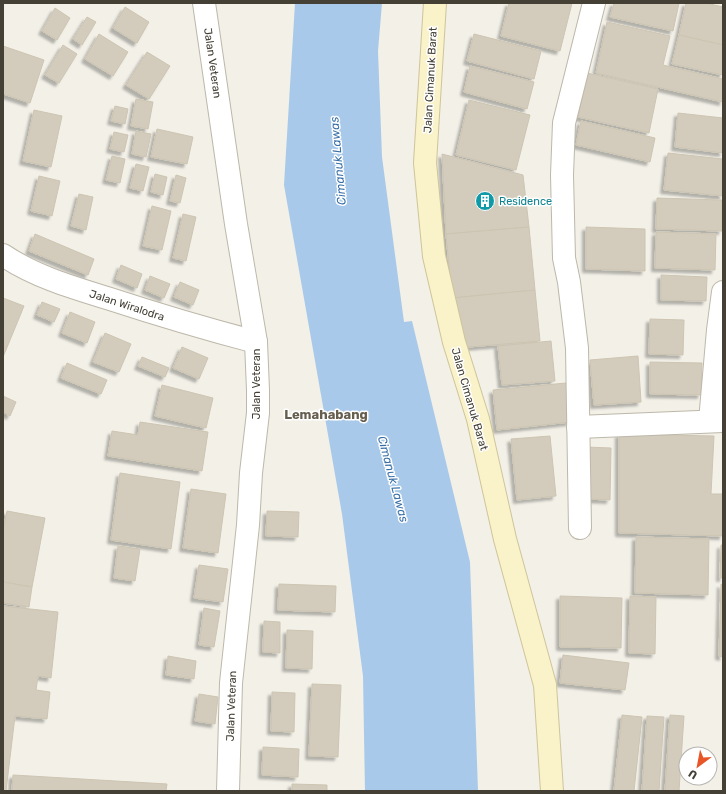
<svg xmlns="http://www.w3.org/2000/svg" width="726" height="794" font-family="Rubik,sans-serif">
<style>
.water{fill:#a8c9ea}
.building{fill:#d3ccbd;stroke:#cdc4b1;filter:url(#shadow)}
.lines{fill:none;stroke-linecap:round;stroke-linejoin:round}
.street-casing{stroke:#bdb8aa;stroke-width:24}
.secondary-casing{stroke:#cec59a;stroke-width:24}
.street{stroke:#fff;stroke-width:22}
.secondary{stroke:#faf2c9;stroke-width:22}
.labels{text-anchor:middle;stroke-width:3;stroke-linejoin:round;paint-order:stroke}
.street-label{font-size:11px;fill:#444036;stroke:#fff}
.culture-label{font-size:11px;fill:#0d838f;stroke:#fff;text-anchor:start}
.water-label{font-size:12px;font-style:italic;fill:#386fa7;stroke:#fff}
.quarter-label{font-size:13px;font-weight:bold;fill:#665f4f;stroke:#fff}
</style>
<defs>
<filter id="shadow"><feDropShadow dx="-3.5" dy="3.5" stdDeviation="1" flood-color="#0004"/></filter>
</defs>
<rect width="100%" height="100%" fill="#f2f0e7"/>
<path class="water" d="M295,3H382L378,51L382,157L404,322L412,321L470,562L478,791H365L363,676L342,514L284,185Z"/>
<g class="building">
<path d="M509,3H572L560,51L501,36Z"/>
<path d="M614,3H679L673,31L610,17Z"/>
<path d="M686,3H706L723,7V45L679,35Z"/>
<path d="M125,7L149,22L137,43L113,28Z"/>
<path d="M55,8L70,18L57,40L42,31Z"/>
<path d="M87,17L96,22L82,45L73,39Z"/>
<path d="M607,22L670,36L663,65L723,79V102L596,73Z"/>
<path d="M99,34L128,52L113,76L85,59Z"/>
<path d="M474,34L541,51L534,79L467,61Z"/>
<path d="M679,35L723,45V75L672,64Z"/>
<path d="M63,45L77,54L59,83L45,75Z"/>
<path d="M3,46L44,60L30,103L3,94Z"/>
<path d="M147,52L170,66L149,99L126,85Z"/>
<path d="M470,66L534,82L527,109L464,92Z"/>
<path d="M587,73L658,89L649,133L578,117Z"/>
<path d="M136,99L153,102L148,129L131,126Z"/>
<path d="M469,100L530,115L516,170L456,155Z"/>
<path d="M115,106L128,109L125,124L111,121Z"/>
<path d="M34,110L62,116L51,167L23,161Z"/>
<path d="M678,113L723,118V153L675,147Z"/>
<path d="M581,121L655,138L650,162L576,145Z"/>
<path d="M157,129L193,137L187,164L151,157Z"/>
<path d="M136,131L151,134L146,157L132,154Z"/>
<path d="M114,132L128,135L124,152L110,149Z"/>
<path d="M668,153L723,159V196L664,190Z"/>
<path d="M442,154L523,175L529,227L446,234Z"/>
<path d="M112,156L125,159L120,183L106,180Z"/>
<path d="M136,164L149,167L143,191L130,188Z"/>
<path d="M155,174L167,177L163,195L151,192Z"/>
<path d="M176,175L186,178L180,203L170,201Z"/>
<path d="M39,176L60,181L52,216L31,211Z"/>
<path d="M79,194L93,197L86,230L71,226Z"/>
<path d="M657,198L722,200V231L656,229Z"/>
<path d="M152,206L171,211L162,250L143,246Z"/>
<path d="M183,214L196,217L186,261L173,258Z"/>
<path d="M529,227L535,290L452,298L446,234Z"/>
<path d="M586,227L645,229V271L586,269Z"/>
<path d="M656,232L716,234L715,270L655,268Z"/>
<path d="M35,234L94,259L88,275L29,251Z"/>
<path d="M121,265L142,274L137,288L116,279Z"/>
<path d="M661,275L707,277L706,301L661,300Z"/>
<path d="M150,276L170,284L164,298L145,290Z"/>
<path d="M180,282L199,290L193,305L174,297Z"/>
<path d="M535,290L540,341L456,348L452,298Z"/>
<path d="M3,298L24,306L3,357Z"/>
<path d="M42,302L60,309L54,322L37,315Z"/>
<path d="M70,312L95,322L87,343L62,333Z"/>
<path d="M650,319L684,320L683,355L649,354Z"/>
<path d="M105,333L131,344L119,372L93,362Z"/>
<path d="M551,341L555,381L502,385L498,346Z"/>
<path d="M182,347L208,358L199,379L173,368Z"/>
<path d="M638,356L641,402L594,405L590,360Z"/>
<path d="M142,357L169,368L165,377L138,366Z"/>
<path d="M650,362L702,363L701,395L650,394Z"/>
<path d="M67,363L107,380L101,394L61,378Z"/>
<path d="M566,383L570,422L497,430L493,390Z"/>
<path d="M162,385L213,398L206,428L155,416Z"/>
<path d="M3,396L16,402L10,416L3,412Z"/>
<path d="M140,422L208,432L202,471L108,456L112,431L138,435Z"/>
<path d="M619,434L714,436L711,494H723V536L619,533Z"/>
<path d="M550,436L556,496L517,500L511,439Z"/>
<path d="M586,447L611,448L610,500L585,499Z"/>
<path d="M120,473L180,482L171,549L111,540Z"/>
<path d="M191,489L226,494L218,553L183,548Z"/>
<path d="M7,511L45,518L32,587L3,582V530Z"/>
<path d="M267,511L299,512L298,537L266,536Z"/>
<path d="M636,537L709,539L708,595L635,593Z"/>
<path d="M721,545H723V578H720Z"/>
<path d="M118,546L140,549L135,581L114,578Z"/>
<path d="M199,565L228,569L223,602L194,598Z"/>
<path d="M3,582L32,587L29,607L3,603Z"/>
<path d="M279,584L336,586L335,612L278,610Z"/>
<path d="M721,584L723,585V657L719,656Z"/>
<path d="M560,596L622,598L621,648L560,647Z"/>
<path d="M630,596L656,597L655,654L629,653Z"/>
<path d="M3,606L58,612L51,678L38,676L36,690L50,692L47,719L15,716L6,791H3Z"/>
<path d="M204,608L220,611L214,647L199,645Z"/>
<path d="M264,621L280,622V653L263,652Z"/>
<path d="M287,630L313,631L312,669L286,668Z"/>
<path d="M563,655L629,663L625,690L560,683Z"/>
<path d="M168,656L196,661L194,679L166,675Z"/>
<path d="M312,684L341,685L338,757L309,756Z"/>
<path d="M272,692L295,693L294,732L271,731Z"/>
<path d="M199,694L218,697L215,724L195,721Z"/>
<path d="M622,715L642,717L634,791H614Z"/>
<path d="M670,715L684,716L679,791H665Z"/>
<path d="M647,716L664,717L659,791H642Z"/>
<path d="M263,747L299,749L298,777L262,775Z"/>
<path d="M13,775L167,784L166,791H12Z"/>
<path d="M292,784L327,785V791H292Z"/>
</g>
<g class="lines">
<defs>
<g id="street">
<path d="M204,3L236,224L256,342L258,390V413L251,473L248,525L231,683L228,791"/>
<path d="M3,255C34,276 71,287 107,298C156,314 206,329 256,342"/>
<path d="M710,421L718,330L723,292"/>
<path d="M578,427L723,421"/>
<path d="M580,528L577,348L569,282L564,258L562,175L564,123L594,3"/>
</g>
<path id="secondary" d="M435,3L425,163L434,256L454,342L478,419L505,539L545,685L552,791"/>
</defs>
<use href="#street" class="street-casing"/>
<use href="#secondary" class="secondary-casing"/>
<use href="#street" class="street"/>
<use href="#secondary" class="secondary"/>
</g>
<defs>
<symbol id="building-disc" viewBox="-11 -11 22 22"><circle r="9.5" fill="#0f9aa8" stroke="#fff"/><path d="M-4-6H4V6H1V3H-1V6H-4ZM-2.5-4.3h1.7v1.8h-1.7ZM.8-4.3h1.7v1.8H.8ZM-2.5-1h1.7V.8h-1.7ZM.8-1h1.7V.8H.8Z" fill="#fff"/></symbol>
</defs>
<g fill-rule="evenodd">
<use href="#building-disc" x="474" y="190" width="22" height="22"/>
</g>
<g class="labels">
<g class="street-label">
<text transform="translate(213 63) rotate(82)" y="4">Jalan Veteran</text>
<text transform="translate(430 80) rotate(-87)" y="4">Jalan Cimanuk Barat</text>
<text transform="translate(127 305) rotate(18)" y="4">Jalan Wiralodra</text>
<text transform="translate(256 384) rotate(-90)" y="4">Jalan Veteran</text>
<text transform="translate(470 399) rotate(74)" y="4">Jalan Cimanuk Barat</text>
<text transform="translate(231 706) rotate(-88)" y="4">Jalan Veteran</text>
</g>
<g class="culture-label">
<text x="499" y="205">Residence</text>
</g>
<g class="water-label">
<text transform="translate(338 161) rotate(-95)" y="4">Cimanuk Lawas</text>
<text transform="translate(393 479) rotate(75)" y="4">Cimanuk Lawas</text>
</g>
<g class="quarter-label">
<text x="326" y="419">Lemahabang</text>
</g>
</g>
<rect width="726" height="794" fill="none" stroke="#444036" stroke-width="8"/>
<g transform="translate(698 766) rotate(212)"><circle r="19" fill="#ffffff" stroke="#b4b3af"/>
<path d="M0-3L7 15L0 10L-7 15Z" fill="#e85628"/>
<text y="-6" font-size="11" font-weight="bold" text-anchor="middle" fill="#444036">U</text>
</g>
</svg>
